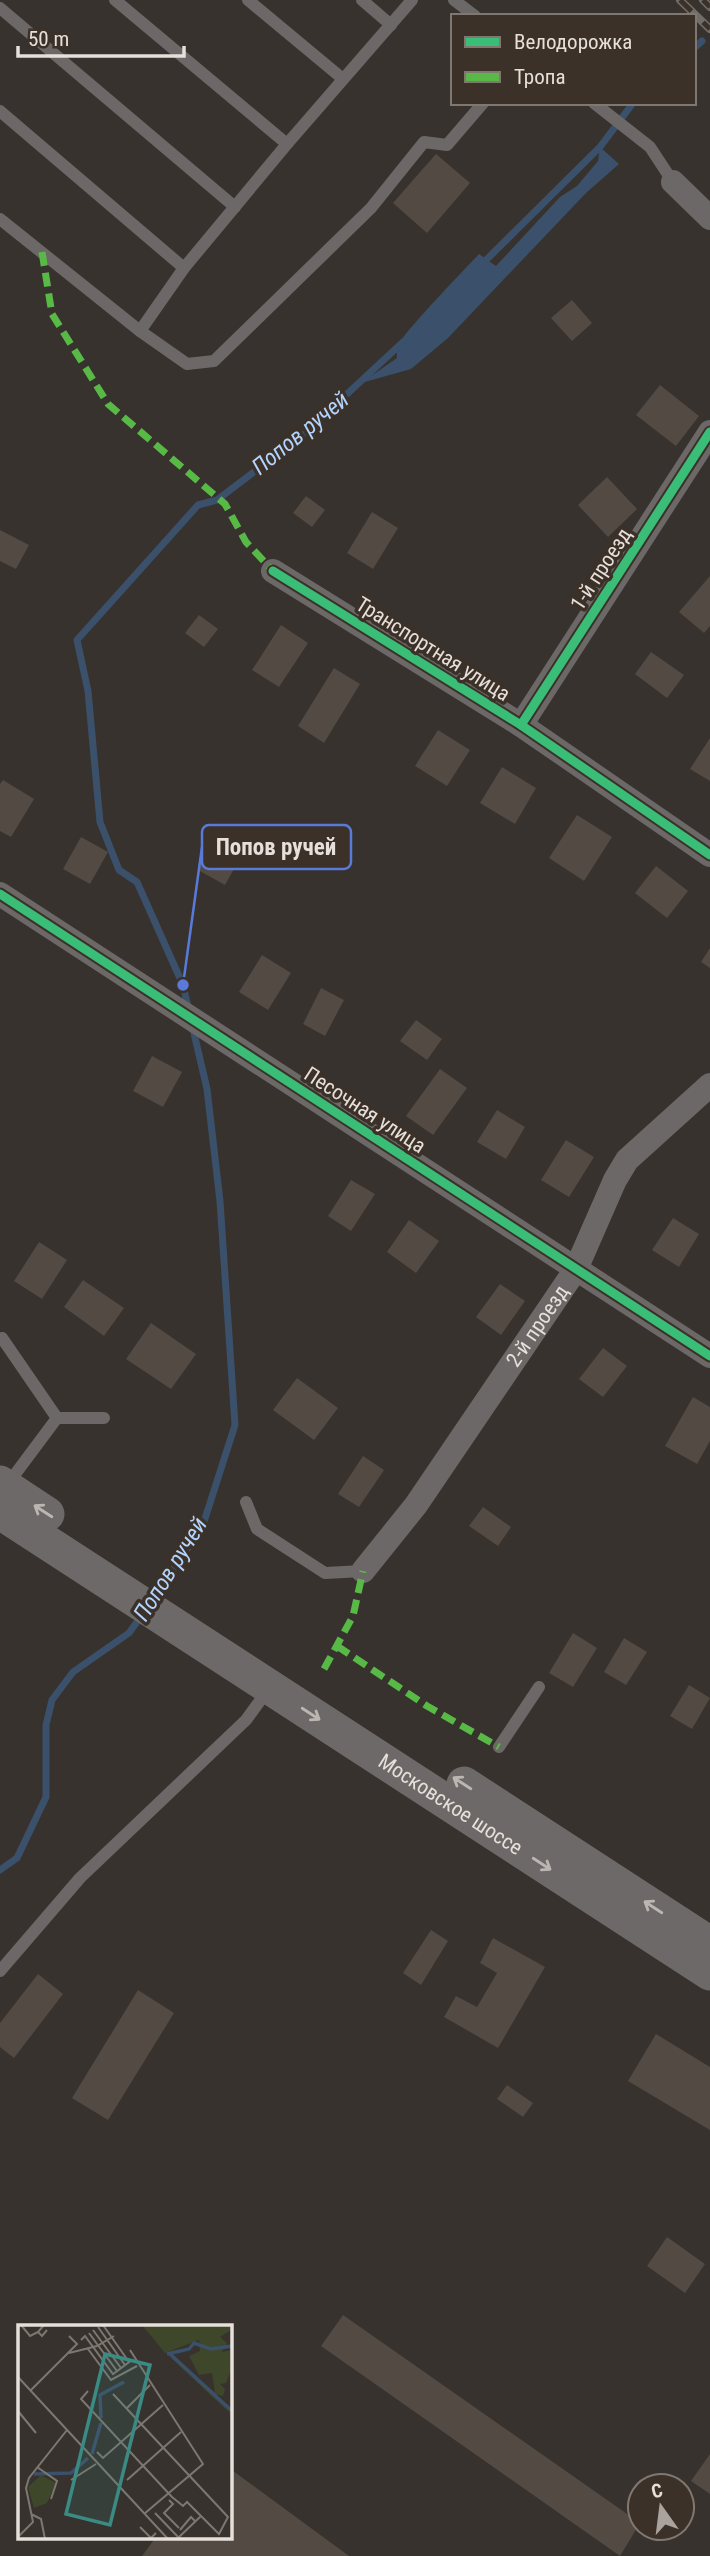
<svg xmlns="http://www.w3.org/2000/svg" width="710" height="2556" font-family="'Roboto Condensed',sans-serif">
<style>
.water{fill:#3b506a}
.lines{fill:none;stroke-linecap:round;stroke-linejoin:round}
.stream{stroke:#3b506a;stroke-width:7}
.building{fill:#524a43}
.lane{stroke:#6b6867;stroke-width:12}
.street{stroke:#6b6867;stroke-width:24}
.secondary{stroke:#6d6968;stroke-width:35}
.rail-casing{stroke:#716e6a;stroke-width:8}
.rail{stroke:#3b3129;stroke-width:5;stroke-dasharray:16;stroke-linecap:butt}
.quiet{stroke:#58b947;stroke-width:7;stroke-dasharray:14 7;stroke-linecap:butt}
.cycleway-casing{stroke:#3b3129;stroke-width:13}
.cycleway{stroke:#3abd76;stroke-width:9}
.oneway{stroke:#bcb6b2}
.labels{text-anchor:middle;stroke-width:7;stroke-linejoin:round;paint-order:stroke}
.street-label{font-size:21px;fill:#e6dfda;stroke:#3b3129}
.water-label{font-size:23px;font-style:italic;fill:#b2d4fe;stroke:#3b3129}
.inset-river{fill:none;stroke:#3b506a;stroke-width:3.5}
.inset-road{fill:none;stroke:#7d7772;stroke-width:2}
.view{fill:#3a8b84;fill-opacity:0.15;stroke:#3a8b84;stroke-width:3.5}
.inset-edge{fill:none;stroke:#e6dfda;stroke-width:3.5}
.leader{fill:none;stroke:#597ad9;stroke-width:2.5}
.callout-dot{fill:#597ad9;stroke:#3b3129;stroke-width:2.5}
.callout{fill:#3b3129;stroke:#597ad9;stroke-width:2.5}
.callout-label{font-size:23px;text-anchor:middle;font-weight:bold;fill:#e6dfda}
</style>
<rect width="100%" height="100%" fill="#37322d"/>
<path class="water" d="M600,147L619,164L586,193L448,338L411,369L361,383L397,358C397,354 396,350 397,347C401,335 465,269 479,254L496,266L560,197L577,186L598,161Z"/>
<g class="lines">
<g class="stream">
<path d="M694,48L702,41"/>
<path d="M481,265L600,147L633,103"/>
<path d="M188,1007L183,985L137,882L119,870L100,822L88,691L77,640L198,505L217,500L304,434L403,342"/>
<path d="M152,1599L202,1528L235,1425L220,1201L207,1089L193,1029"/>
<path d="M0,1870L17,1858L46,1797V1725L52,1700L73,1672L129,1633L142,1615"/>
</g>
</g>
<g class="building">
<path d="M436,154L470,183L427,233L393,203Z"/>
<path d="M572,300L592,323L572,341L551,318Z"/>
<path d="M660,385L699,416L676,446L636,415Z"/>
<path d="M607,477L637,509L608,537L578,505Z"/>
<path d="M306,496L325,510L312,527L293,513Z"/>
<path d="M372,512L398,528L373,569L347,553Z"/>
<path d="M0,530L29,545L16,569L0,561Z"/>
<path d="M710,576V626L704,633L679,612Z"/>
<path d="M199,615L218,629L204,647L185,633Z"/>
<path d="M281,625L308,643L279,687L252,670Z"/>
<path d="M651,652L684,675L667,698L635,674Z"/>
<path d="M334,668L360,684L324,743L298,726Z"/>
<path d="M438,730L470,750L447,786L415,766Z"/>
<path d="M710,738V781L690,769Z"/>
<path d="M502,767L536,788L515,824L480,803Z"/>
<path d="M3,780L34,799L11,837L0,831V784Z"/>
<path d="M577,815L612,837L584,881L549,858Z"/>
<path d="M218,834L245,849L225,885L198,870Z"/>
<path d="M81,837L108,852L90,884L63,869Z"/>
<path d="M656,866L688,891L667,918L635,893Z"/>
<path d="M710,948V968L701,962Z"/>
<path d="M262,955L291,973L268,1010L239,992Z"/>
<path d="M321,988L344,1000L325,1036L303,1024Z"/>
<path d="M416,1020L442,1039L427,1060L400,1041Z"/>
<path d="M152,1056L182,1072L163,1107L133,1091Z"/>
<path d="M440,1069L467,1088L433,1135L406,1116Z"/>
<path d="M497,1110L525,1127L506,1159L477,1142Z"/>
<path d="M566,1140L594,1157L569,1197L541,1180Z"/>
<path d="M351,1180L375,1194L351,1231L328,1216Z"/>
<path d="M673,1218L699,1234L679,1267L652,1250Z"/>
<path d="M409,1220L439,1241L416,1273L387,1252Z"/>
<path d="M39,1242L67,1260L42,1299L14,1281Z"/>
<path d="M83,1280L124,1308L104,1336L64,1307Z"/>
<path d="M500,1284L525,1301L501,1335L476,1317Z"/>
<path d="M151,1323L196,1354L171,1389L126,1359Z"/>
<path d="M603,1348L627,1366L603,1397L579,1379Z"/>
<path d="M297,1378L338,1408L314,1440L273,1410Z"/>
<path d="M693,1397L710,1407V1441L697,1464L665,1446Z"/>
<path d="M363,1456L384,1470L359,1507L338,1494Z"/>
<path d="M483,1507L511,1527L498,1546L469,1526Z"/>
<path d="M573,1633L597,1648L573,1687L549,1673Z"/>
<path d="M624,1638L647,1652L626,1685L604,1672Z"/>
<path d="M689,1685L710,1698L692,1729L670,1716Z"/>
<path d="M431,1930L448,1941L421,1985L403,1973Z"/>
<path d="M493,1938L545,1967L498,2048L444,2017L456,1996L477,2007L497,1973L480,1963Z"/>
<path d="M38,1974L63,1994L14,2058L0,2047V2023Z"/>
<path d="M138,1990L174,2013L108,2120L72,2098Z"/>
<path d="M656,2034L710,2067V2130L628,2081Z"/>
<path d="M507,2085L533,2103L523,2117L497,2099Z"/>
<path d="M667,2237L705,2264L685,2293L647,2266Z"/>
<path d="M343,2315L640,2523L620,2556L321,2346Z"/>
<path d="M710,2454V2494L691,2481Z"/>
<path d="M229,2468L349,2556H142L156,2537H229Z"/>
</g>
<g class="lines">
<g class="lane">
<path d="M115,0L287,144"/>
<path d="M248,0L343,79"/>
<path d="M362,0L391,25"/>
<path d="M454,0L475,16"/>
<path d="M0,8L235,207"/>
<path d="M594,103L650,147L673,182"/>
<path d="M0,111L184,268L287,144L412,0"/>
<path d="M0,219L140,331L187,364L214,361L371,208L424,142L447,145L483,103"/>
<path d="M140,331L184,268"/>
<path d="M2,1338L57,1418H104"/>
<path d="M7,1485L57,1418"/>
<path d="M246,1502L257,1529L325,1573L363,1571"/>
<path d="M499,1747L539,1687"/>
<path d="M0,1971L80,1878L246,1720L270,1687"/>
</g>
<g class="street">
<path d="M673,182L710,218"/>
<path d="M273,571L521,725L710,855"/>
<path d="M521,725L710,432"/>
<path d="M0,894L710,1356"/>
<path id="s1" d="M363,1571L416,1505L576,1269L615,1180L627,1160L710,1085"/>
</g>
<g class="secondary">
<path d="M0,1483L47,1514"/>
<path id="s2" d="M0,1512L710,1973"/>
<path d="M464,1784L710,1944"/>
</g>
<defs>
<g id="rail">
<path d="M680,0L710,29"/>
<path d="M703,0L710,7"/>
</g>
</defs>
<use href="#rail" class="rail-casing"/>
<use href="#rail" class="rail"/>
<g class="quiet">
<path d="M42,252L52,314L108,404L225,504L246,542L273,571"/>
<path d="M337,1646L427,1706L499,1747"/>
<path d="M324,1669L353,1616L363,1571"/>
</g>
<defs>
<g id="cycleway">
<path d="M273,571L521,725L710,855"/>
<path d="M521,725L710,432"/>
<path d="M0,894L710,1356"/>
</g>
</defs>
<use href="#cycleway" class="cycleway-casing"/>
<use href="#cycleway" class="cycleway"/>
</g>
<defs><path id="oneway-shaft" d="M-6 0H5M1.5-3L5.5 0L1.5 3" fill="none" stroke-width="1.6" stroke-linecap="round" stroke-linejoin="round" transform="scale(1.75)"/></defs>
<g class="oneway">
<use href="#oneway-shaft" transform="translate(43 1511) rotate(-147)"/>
<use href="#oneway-shaft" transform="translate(311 1714) rotate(33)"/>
<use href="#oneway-shaft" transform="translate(462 1783) rotate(-147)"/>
<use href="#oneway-shaft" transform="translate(542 1864) rotate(33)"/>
<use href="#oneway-shaft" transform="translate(653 1907) rotate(-147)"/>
</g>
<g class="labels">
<g class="street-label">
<text transform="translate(601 569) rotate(-57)" y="7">1-й проезд</text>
<text transform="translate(433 649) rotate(32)" y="7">Транспортная улица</text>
<text transform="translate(365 1110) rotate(33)" y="7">Песочная улица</text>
<text dy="7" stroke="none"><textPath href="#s1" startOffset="301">2-й проезд</textPath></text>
<text dy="7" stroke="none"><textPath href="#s2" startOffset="537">Московское шоссе</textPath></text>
</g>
<g class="water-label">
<text transform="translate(300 433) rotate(-39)" y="8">Попов ручей</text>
<text transform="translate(170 1569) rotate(-58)" y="8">Попов ручей</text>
</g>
</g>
<g transform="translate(18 2325)">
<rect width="214" height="214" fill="#37322d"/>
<path d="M124,0H213V5L202,12L209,18L204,27L213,25V45L208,58L202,59L207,64L205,71L197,69L213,89L151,31L197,68L194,48L181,50L171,31L182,26L181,15L147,28ZM23,150L38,158L29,178L16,183L10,162Z" fill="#3e472a"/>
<path class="inset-river" d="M149,29L171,24L176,18L193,24L214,21M152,29L214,86M83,93L82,70L106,57M74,129L83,98M16,149L53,148L70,133"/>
<path class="inset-road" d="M3,0L12,11L20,7M26,0L20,7L24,11L29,5M85,0L111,37M80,2L107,40M75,5L103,43M71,8L99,46M63,15L67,11L95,49L114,35M70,24L93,55L119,41M112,25L185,139L126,189M51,28L79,21L96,11M0,52L150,214M13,65L59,19L51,11M70,66L63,74L154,172L165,181L169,177L201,209L210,192L95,69M109,83L132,60M0,86L18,108M79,127L85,133L145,80M19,142L39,156L33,174M53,155L78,139M109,155L163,107M151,175L155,179L146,188L161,203M137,188L162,214M13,189L23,194L27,214M122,202L133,213L138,208M162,205L173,192L177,196M0,212L15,197L8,163L11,153L49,105M160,213L183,191"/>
<path class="view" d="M87,29L132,40L92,200L48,189Z"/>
<rect width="214" height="214" class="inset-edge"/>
</g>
<path class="leader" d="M183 985L202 847"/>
<circle class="callout-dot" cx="183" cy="985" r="7"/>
<rect class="callout" x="202" y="825" width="149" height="44" rx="7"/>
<g class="callout-label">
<text x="276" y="855">Попов ручей</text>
</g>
<rect x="451" y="14" width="245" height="91" fill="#3b3129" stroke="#7f7770" stroke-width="2"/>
<rect x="465" y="37" width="35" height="10" fill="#3abd76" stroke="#7f7770" stroke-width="2"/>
<text x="514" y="49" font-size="21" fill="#e6dfda">Велодорожка</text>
<rect x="465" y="72" width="35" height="10" fill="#58b947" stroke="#7f7770" stroke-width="2"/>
<text x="514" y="84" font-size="21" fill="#e6dfda">Тропа</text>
<g transform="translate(661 2507) rotate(346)"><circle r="33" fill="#3b3129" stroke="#7f7770" stroke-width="2"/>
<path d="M0-5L12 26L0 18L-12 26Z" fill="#a9a29d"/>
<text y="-10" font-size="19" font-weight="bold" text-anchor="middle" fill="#e6dfda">С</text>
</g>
<path d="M18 46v10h166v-10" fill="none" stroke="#e6dfda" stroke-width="3.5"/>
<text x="28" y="46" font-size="21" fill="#e6dfda" stroke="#3b3129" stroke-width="5" paint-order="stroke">50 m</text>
</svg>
